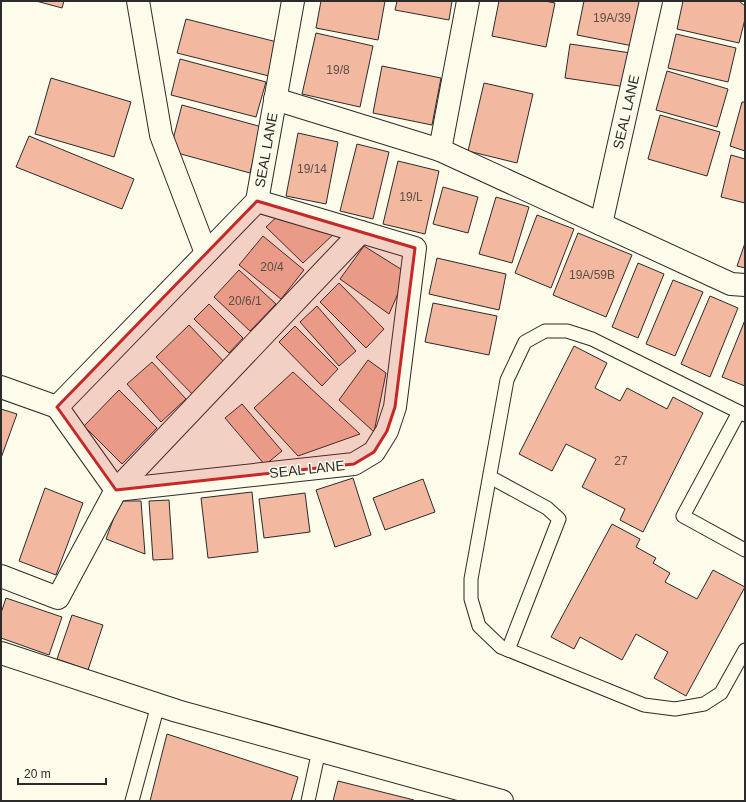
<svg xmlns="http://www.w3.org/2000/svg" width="746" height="802" font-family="Helvetica,sans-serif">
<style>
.building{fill:#f2b8a0;stroke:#2b2b2b}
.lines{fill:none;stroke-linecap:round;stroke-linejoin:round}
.service-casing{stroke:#2b2b2b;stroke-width:15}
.minor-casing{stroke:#2b2b2b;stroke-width:24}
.service{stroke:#fdfbea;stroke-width:13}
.minor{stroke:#fdfbea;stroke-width:22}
.marked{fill:#c62828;fill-opacity:0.2;stroke:#c62828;stroke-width:3;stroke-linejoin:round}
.labels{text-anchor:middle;stroke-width:3;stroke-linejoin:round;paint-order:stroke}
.number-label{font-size:12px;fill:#5d4e48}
.street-label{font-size:14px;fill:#2b2b2b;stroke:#fdfbea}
</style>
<rect width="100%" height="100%" fill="#fdfbea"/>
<g class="building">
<path d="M36,1H64L62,8Z"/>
<path d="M321,1H385L378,40L316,28Z"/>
<path d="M397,1H452L449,20L395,10Z"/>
<path d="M499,1H545L555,3L546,47L492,36Z"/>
<path d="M584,1H647L638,47L577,35Z"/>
<path d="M683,1H739L745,6V19L739,43L677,29Z"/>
<path d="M186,19L277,42L269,76L177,53Z"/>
<path d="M316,33L373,46L360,107L302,94Z"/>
<path d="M676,34L736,48L728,82L668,68Z"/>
<path d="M570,44L631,53L626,87L565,78Z"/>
<path d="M180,59L266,82L256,117L171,95Z"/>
<path d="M382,66L441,78L432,125L373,113Z"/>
<path d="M667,71L728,89L717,127L656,110Z"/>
<path d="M51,78L131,102L114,157L35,134Z"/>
<path d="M484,83L533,94L517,163L468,151Z"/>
<path d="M742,102H745V151L730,146Z"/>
<path d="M182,105L262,127L250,173L170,151Z"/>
<path d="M660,115L720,132L707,176L648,159Z"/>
<path d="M298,133L338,142L326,204L286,196Z"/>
<path d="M29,136L134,179L122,209L16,167Z"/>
<path d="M357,144L389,152L373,219L340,211Z"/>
<path d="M731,155L745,159V203L721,197Z"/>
<path d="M398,161L439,171L425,234L383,224Z"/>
<path d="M443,187L478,197L468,233L433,224Z"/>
<path d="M496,197L529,207L512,263L479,254Z"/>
<path d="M283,211L336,232L303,263L266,227Z"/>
<path d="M537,215L574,229L551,288L515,273Z"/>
<path d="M578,233L632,255L606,317L553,295Z"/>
<path d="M263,236L304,270L281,299L239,265Z"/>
<path d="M745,243V268L737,266Z"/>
<path d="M364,246L407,273L389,314L340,279Z"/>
<path d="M437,258L506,274L499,310L429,294Z"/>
<path d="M638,263L664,274L638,338L612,327Z"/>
<path d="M239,270L276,304L250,331L214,297Z"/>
<path d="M673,280L703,292L675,356L646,344Z"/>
<path d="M339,283L384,329L366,348L320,302Z"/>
<path d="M710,296L738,308L710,377L681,364Z"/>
<path d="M433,303L497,316L489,355L425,342Z"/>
<path d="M209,304L243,338L229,353L194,319Z"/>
<path d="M317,306L356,351L339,366L300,322Z"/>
<path d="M745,320V386L722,377Z"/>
<path d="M189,325L230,368L197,399L156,357Z"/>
<path d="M295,326L338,369L322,386L279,342Z"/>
<path d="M574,346L607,363L595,388L620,401L627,388L667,409L673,397L703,413L643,532L620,520L625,509L582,487L596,459L566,444L552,471L519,454Z"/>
<path d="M368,360L386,373L374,432L339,400Z"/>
<path d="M152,362L186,399L161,422L127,384Z"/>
<path d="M293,372L360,434L298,456L254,408Z"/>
<path d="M119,390L157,428L122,464L84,426Z"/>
<path d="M242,404L282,451L265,465L225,418Z"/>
<path d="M1,409L17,414L1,458Z"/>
<path d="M353,478L371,535L335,547L316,490Z"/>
<path d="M423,479L435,512L385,530L373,498Z"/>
<path d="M45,488L83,503L56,575L19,561Z"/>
<path d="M252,492L258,552L208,558L201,498Z"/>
<path d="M305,493L310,532L264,538L259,499Z"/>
<path d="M169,500L173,559L153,560L149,501Z"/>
<path d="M120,501H141L145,554L106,539Z"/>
<path d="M612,524L640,539L636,547L656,558L653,563L670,573L665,582L697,599L713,570L745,587L686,696L654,678L668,652L636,634L622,660L580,637L574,649L551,637Z"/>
<path d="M6,598L62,617L49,655L1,638V613Z"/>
<path d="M72,615L103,625L88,670L57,659Z"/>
<path d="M167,734L298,777L291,801H150Z"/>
<path d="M338,781L414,800V801H333Z"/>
</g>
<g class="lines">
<defs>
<g id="service">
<path d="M739,412L683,516L745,550"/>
<path d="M745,415L592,339L567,331H545L525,342L507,380L471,579V599L479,626L501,647L644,705L675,709L704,704L721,693L745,650"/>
<path d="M490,477L547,508L559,519L508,650"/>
<path d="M132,801L158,705"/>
<path d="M308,801L319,750"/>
</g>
<g id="minor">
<path d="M138,1L161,135L206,253"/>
<path d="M275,99L440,150L731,284L745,285"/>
<path d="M440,150L468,1"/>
<path d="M601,224L651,1"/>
<path d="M1,387L57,407L257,201L293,1"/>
<path d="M57,407L116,490L354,464L374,452L387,431L395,407L415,248L257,201"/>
<path d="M1,576L58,598L116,490L361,232"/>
<path d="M1,653L177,711L502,801"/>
</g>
</defs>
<use href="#service" class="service-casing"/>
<use href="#minor" class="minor-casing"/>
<use href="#service" class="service"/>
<use href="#minor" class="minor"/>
</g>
<path class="marked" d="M257,201L415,248L395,407L387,431L374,452L354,464L116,490L57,407Z"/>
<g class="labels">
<g class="number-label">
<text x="612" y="22">19A/39</text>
<text x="338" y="74">19/8</text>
<text x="312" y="173">19/14</text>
<text x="411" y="201">19/L</text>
<text x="272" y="271">20/4</text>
<text x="592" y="279">19A/59B</text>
<text x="245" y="305">20/6/1</text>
<text x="621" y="465">27</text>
</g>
<g class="street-label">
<text transform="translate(626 112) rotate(-77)" y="5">SEAL LANE</text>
<text transform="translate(266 150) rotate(-80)" y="5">SEAL LANE</text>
<text transform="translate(307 469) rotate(-6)" y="5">SEAL LANE</text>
</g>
</g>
<rect width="746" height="802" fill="none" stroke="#2b2b2b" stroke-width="4"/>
<path d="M18 778v6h88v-6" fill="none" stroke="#2b2b2b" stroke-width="2"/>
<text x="24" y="778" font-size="12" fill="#2b2b2b" stroke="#fdfbea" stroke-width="3" paint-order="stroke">20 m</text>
</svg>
